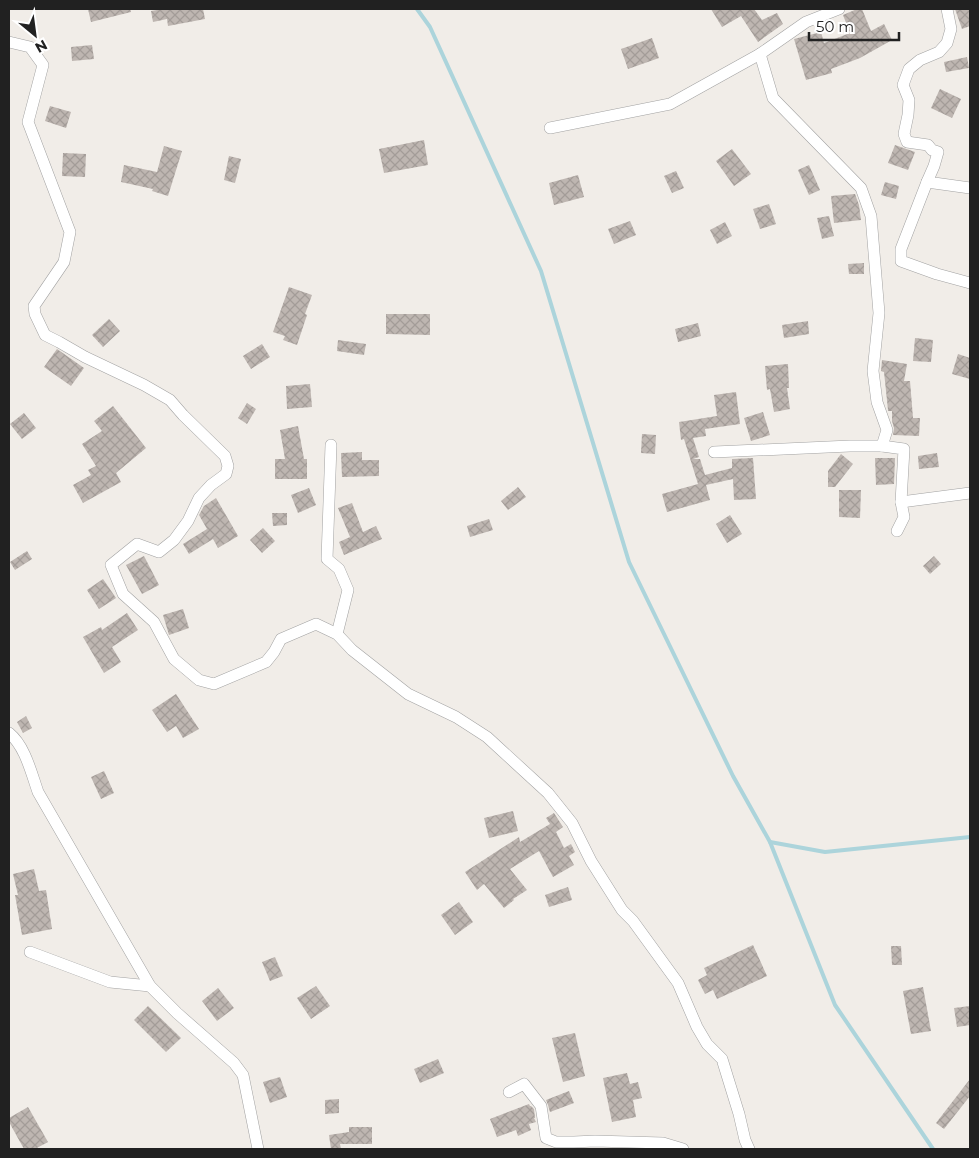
<svg xmlns="http://www.w3.org/2000/svg" width="979" height="1158" font-family="Montserrat,sans-serif">
<style>
.lines{fill:none;stroke-linecap:round;stroke-linejoin:round}
.stream{stroke:#acd4db;stroke-width:4}
.building{fill:url(#building-cross-hatch)}
.minor-casing{stroke:#a2a2a2;stroke-width:12}
.minor{stroke:#fff;stroke-width:11}
</style>
<defs>
<pattern id="building-cross-hatch" width="8" height="8" patternUnits="userSpaceOnUse" patternTransform="scale(1.25)"><rect width="8" height="8" fill="#beb6b1"/><path d="M0 0l8 8M0 8l8-8" fill="none" stroke="#a39c98"/></pattern>
</defs>
<rect width="100%" height="100%" fill="#f1ede8"/>
<g class="lines">
<g class="stream">
<path d="M417,9L430,27L541,271L629,562L733,776L770,842L835,1005L933,1149"/>
<path d="M770,842L825,852L970,837"/>
</g>
</g>
<g class="building">
<path d="M88,9H130L131,12L91,22Z"/>
<path d="M163,9H203L205,19L168,26L167,19L153,22L151,11Z"/>
<path d="M711,9H754L762,20L777,13L783,24L758,42L741,16L722,27Z"/>
<path d="M857,9H862L871,31L884,24L892,40L860,58L831,69L832,73L806,80L794,39L821,32L824,43L850,33L843,15Z"/>
<path d="M955,9H970V26L962,29Z"/>
<path d="M652,38L659,58L628,69L621,49Z"/>
<path d="M92,45L94,59L72,61L71,47Z"/>
<path d="M967,57L969,68L946,72L944,62Z"/>
<path d="M940,89L961,99L952,118L931,108Z"/>
<path d="M50,106L71,112L66,128L45,121Z"/>
<path d="M424,140L428,165L384,173L379,149Z"/>
<path d="M895,145L915,152L908,170L888,163Z"/>
<path d="M164,146L182,151L168,196L152,191L153,189L121,182L124,165L157,172Z"/>
<path d="M732,149L751,174L734,186L716,161Z"/>
<path d="M63,153L86,154L85,177L62,176Z"/>
<path d="M229,156L241,159L235,183L224,180Z"/>
<path d="M809,165L820,190L809,195L798,170Z"/>
<path d="M676,171L684,188L672,193L664,176Z"/>
<path d="M578,175L584,197L554,205L549,183Z"/>
<path d="M885,182L899,186L896,199L881,195Z"/>
<path d="M855,194L859,205L861,220L834,223L831,196Z"/>
<path d="M769,204L776,224L760,229L753,209Z"/>
<path d="M829,216L834,236L822,239L817,218Z"/>
<path d="M630,221L636,235L614,244L608,229Z"/>
<path d="M725,222L732,236L717,244L710,230Z"/>
<path d="M864,263V274H849L848,264Z"/>
<path d="M289,287L312,295L305,314L307,315L297,345L283,340L285,336L273,332Z"/>
<path d="M386,314H430V335L386,334Z"/>
<path d="M109,319L120,331L103,347L92,335Z"/>
<path d="M808,321L809,334L784,338L782,325Z"/>
<path d="M698,323L701,336L678,342L675,329Z"/>
<path d="M915,338L933,340L931,362L913,361Z"/>
<path d="M338,340L366,344L364,355L337,351Z"/>
<path d="M262,344L270,357L251,369L243,356Z"/>
<path d="M57,349L84,368L71,386L44,367Z"/>
<path d="M958,354L970,358V379L952,374Z"/>
<path d="M882,360L907,364L904,381H910L913,418H920L919,436L893,435L894,428L892,421V411H888V410L884,372L881,371Z"/>
<path d="M788,364L789,388H787L790,409L774,412L770,389L767,390L765,366Z"/>
<path d="M310,384L312,407L287,409L286,386Z"/>
<path d="M736,392L740,424L705,429L706,436L693,438L699,457L693,459H700L705,475L732,468V459L753,458L756,499L734,500L733,479L706,485L710,500L667,512L662,494L698,484L684,439L681,440L679,422L717,416L714,395Z"/>
<path d="M247,403L256,409L247,424L238,418Z"/>
<path d="M113,406L146,448L116,473L121,482L83,503L73,485L91,475L88,470L96,466L82,444L102,431L94,421Z"/>
<path d="M763,412L770,435L751,441L744,418Z"/>
<path d="M24,413L36,428L22,439L10,424Z"/>
<path d="M298,426L304,459H307V479H275V459H285L280,430Z"/>
<path d="M642,434L656,435L655,454L641,453Z"/>
<path d="M362,452V460H379V476L342,477L341,453Z"/>
<path d="M937,453L939,467L919,469L918,456Z"/>
<path d="M841,454L853,464L835,487H828V471Z"/>
<path d="M875,458H895L894,484L876,485Z"/>
<path d="M518,487L526,497L508,510L501,501Z"/>
<path d="M309,488L316,505L298,513L291,495Z"/>
<path d="M839,490H861L860,518L839,517Z"/>
<path d="M216,498L238,536L218,548L213,539L189,554L183,544L207,529L199,515L204,506Z"/>
<path d="M352,503L363,532L376,526L382,539L344,555L339,542L350,537L338,508Z"/>
<path d="M272,513H287V525L273,526Z"/>
<path d="M730,515L742,534L727,543L716,524Z"/>
<path d="M489,519L493,530L470,537L467,526Z"/>
<path d="M263,528L275,541L262,553L250,540Z"/>
<path d="M27,551L32,559L15,570L10,562Z"/>
<path d="M144,556L159,585L142,594L126,565Z"/>
<path d="M934,556L941,564L930,574L923,566Z"/>
<path d="M103,579L116,598L99,609L87,590Z"/>
<path d="M183,609L189,628L169,635L163,615Z"/>
<path d="M127,613L138,630L112,647L121,662L104,673L83,637L101,627L102,630Z"/>
<path d="M176,694L199,729L183,738L176,726L167,732L152,710Z"/>
<path d="M26,716L32,728L23,733L17,722Z"/>
<path d="M104,771L114,793L101,799L91,777Z"/>
<path d="M513,811L518,831L489,838L484,818Z"/>
<path d="M554,813L563,827L556,832L564,848L571,844L575,852L569,856L574,865L553,877L539,851L510,869L527,890L513,899L514,900L504,908L484,884L477,890L465,872L519,837L520,842L550,824L546,818Z"/>
<path d="M34,869L39,891L46,890L52,929L22,935L15,895H18L13,874Z"/>
<path d="M568,887L572,900L549,907L545,895Z"/>
<path d="M459,902L473,922L455,935L441,915Z"/>
<path d="M753,945L767,976L717,999L713,990L705,994L698,980L707,975L704,968Z"/>
<path d="M891,946H901L902,965H892Z"/>
<path d="M275,957L283,976L270,981L262,962Z"/>
<path d="M316,986L330,1006L311,1019L297,998Z"/>
<path d="M923,987L931,1031L911,1034L903,991Z"/>
<path d="M218,988L234,1008L217,1021L202,1001Z"/>
<path d="M148,1006L181,1038L166,1052L134,1020Z"/>
<path d="M970,1006V1025L957,1027L954,1008Z"/>
<path d="M575,1033L585,1076L563,1082L552,1038Z"/>
<path d="M438,1059L444,1073L420,1083L414,1069Z"/>
<path d="M627,1073L630,1084L638,1082L642,1098L633,1100L636,1117L612,1122L603,1078Z"/>
<path d="M280,1077L287,1097L270,1103L263,1082Z"/>
<path d="M970,1079V1096L944,1129L936,1123Z"/>
<path d="M569,1091L574,1103L550,1112L548,1105L546,1100Z"/>
<path d="M339,1099V1113L325,1114V1100Z"/>
<path d="M529,1104L530,1106H531L534,1109L535,1118H534L536,1122L529,1124L531,1130L518,1136L516,1130L497,1137L490,1119Z"/>
<path d="M28,1107L48,1142L35,1149H24L9,1122V1118Z"/>
<path d="M349,1127H372V1144H340L341,1149H331L329,1135L349,1132Z"/>
</g>
<g class="lines">
<defs>
<g id="minor">
<path d="M947,9L951,29L947,43L939,52L920,60L909,69L903,85L909,100L908,115L904,134L907,142L928,145L932,150L938,152L934,166L927,182L970,188"/>
<path d="M9,42L30,47L43,65L28,122L70,232L64,262L34,306L35,314L45,335L59,342L85,357L144,385L170,400L183,415L225,456L228,466L226,474L211,485L199,498L188,521L174,540L159,552L137,544L111,565L123,594L154,622L174,659L199,680L214,684L266,662L274,652L281,639L316,624L337,634L352,650L408,694L456,717L487,737L548,793L572,823L591,861L622,910L633,921L678,983L697,1027L707,1044L722,1059L739,1114L745,1140L749,1149"/>
<path d="M760,54L806,22L839,9"/>
<path d="M550,128L670,104L760,54L773,98L861,188L871,216L879,313L873,371L877,402L887,430L882,446"/>
<path d="M927,182L901,249V261L937,274L970,283"/>
<path d="M331,445L327,559L339,569L348,590L337,634"/>
<path d="M714,452L850,446H882L904,449L901,502"/>
<path d="M897,531L904,517L901,502L970,493"/>
<path d="M9,733C25,746 31,772 38,792L150,986L177,1013L234,1063L243,1075L258,1149"/>
<path d="M30,952L110,982L150,986"/>
<path d="M509,1092L524,1084L541,1106L546,1138L556,1142H574L595,1141L663,1143L683,1149"/>
</g>
</defs>
<use href="#minor" class="minor-casing"/>
<use href="#minor" class="minor"/>
</g>
<rect width="979" height="1158" fill="none" stroke="#212121" stroke-width="20"/>
<g transform="translate(35 35) rotate(151)" stroke="#ffffff" stroke-width="4" paint-order="stroke">
<path d="M0-4L9 19L0 12L-9 19Z" fill="#212121"/>
<text y="-8" font-size="14" font-weight="bold" text-anchor="middle" fill="#212121">N</text>
</g>
<path d="M809 32v8h90v-8" fill="none" stroke="#212121" stroke-width="2.5"/>
<text x="816" y="32" font-size="15" fill="#212121" stroke="#ffffff" stroke-width="4" paint-order="stroke">50 m</text>
</svg>
